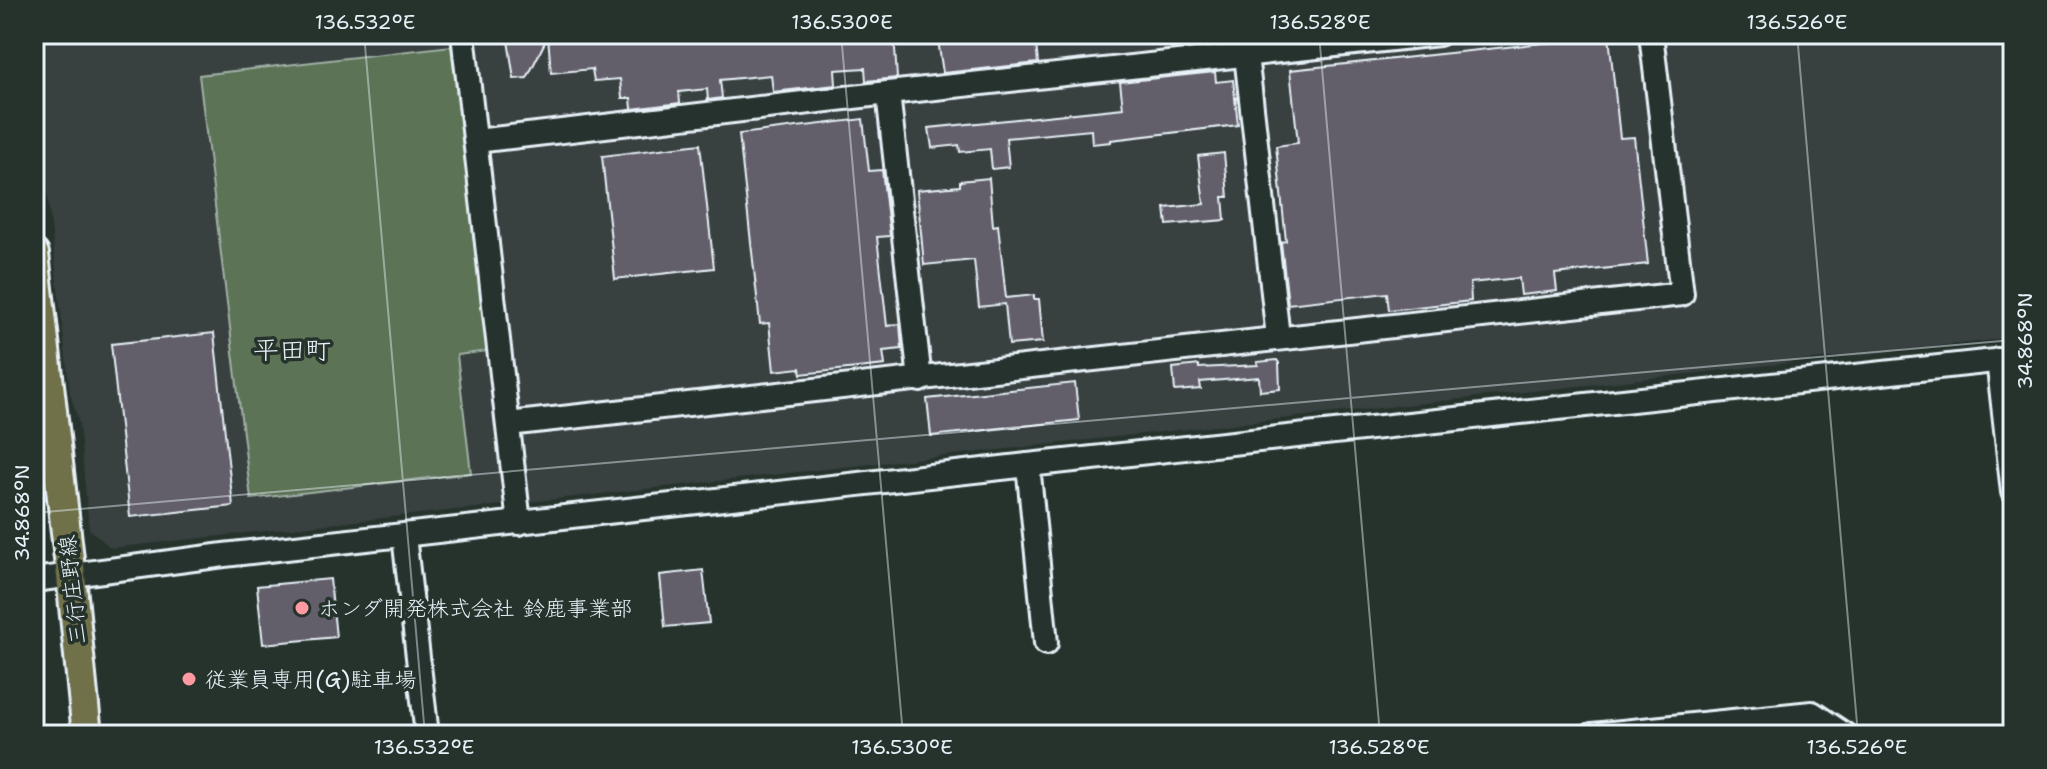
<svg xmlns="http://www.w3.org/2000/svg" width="2047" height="769" font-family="'Shantell Sans','Klee One',sans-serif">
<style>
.built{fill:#38403f}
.green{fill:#5c7357;stroke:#a2b2a8;stroke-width:2}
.building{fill:#635f6a;stroke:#e8f1f8;stroke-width:2}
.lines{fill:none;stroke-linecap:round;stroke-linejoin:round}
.minor-casing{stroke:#e8f1f8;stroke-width:28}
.major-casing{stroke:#e8f1f8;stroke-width:34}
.minor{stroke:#26332d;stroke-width:22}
.major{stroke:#6f714a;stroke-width:28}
.ticks{fill:none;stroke:#e8f1f8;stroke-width:2;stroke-opacity:0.45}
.poi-dot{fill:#ff9aa2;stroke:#26332d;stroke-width:3}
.labels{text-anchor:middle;stroke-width:7;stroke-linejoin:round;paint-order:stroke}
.street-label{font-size:22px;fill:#e8f1f8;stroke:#26332d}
.poi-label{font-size:22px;fill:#e8f1f8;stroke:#26332d;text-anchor:start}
.quarter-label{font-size:26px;fill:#e8f1f8;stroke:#26332d}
.neatline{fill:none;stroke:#e8f1f8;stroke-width:3}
.ticks-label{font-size:20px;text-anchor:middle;fill:#e8f1f8}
</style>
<rect width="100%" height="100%" fill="#26332d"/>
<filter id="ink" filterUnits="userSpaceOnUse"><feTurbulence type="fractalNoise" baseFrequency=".0125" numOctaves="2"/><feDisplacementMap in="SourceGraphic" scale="16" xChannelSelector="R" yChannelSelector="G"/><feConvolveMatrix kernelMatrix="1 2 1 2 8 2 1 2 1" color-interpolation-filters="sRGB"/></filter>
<g filter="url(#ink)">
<path class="built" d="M34,34H2013V338L111,548L89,529L79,423L70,393L34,77Z"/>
<path class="green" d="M451,46L488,351L457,355L471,473L251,499L199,75Z"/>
<g class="building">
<path d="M507,34H894L897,78L866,81L865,68L835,70L836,85L773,92L771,75L720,80L722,98L708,100L707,89L679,92L680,103L632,109L631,98H622L620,79L594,81L592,69L551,73L548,36L527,78L514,79Z"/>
<path d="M937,34H1035L1038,63L943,73Z"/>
<path d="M1609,36L1620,138L1634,137L1648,264L1555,274L1557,291L1521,295L1519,278L1470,283L1471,301L1389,310L1387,293L1288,304L1281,242L1286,241L1276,146L1298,143L1290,70Z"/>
<path d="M1215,72L1216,82L1233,80L1238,125L1111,140V142L1092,144L1091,130L1006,138L1009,167L992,169L990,149L960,152L959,145L932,148L929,128L1123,108L1120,82Z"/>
<path d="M863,119L869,171L882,170L890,236L877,237L887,326L900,324L902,349L883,351L885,365L801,374L800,368L774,371L769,323L760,324L739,134Z"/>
<path d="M700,144L714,268L615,279L602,156Z"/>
<path d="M1224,153L1228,197H1223L1225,220L1167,225L1165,208L1204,204L1198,156Z"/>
<path d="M989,178L993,226L998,225L1006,298L1034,295V299H1039L1043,342L1009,345L1005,304L979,307L974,260L924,265L917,190L960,186V181Z"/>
<path d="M214,333L233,506L130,517L111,344Z"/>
<path d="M1277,360L1279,363L1280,389L1260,391L1259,377L1200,382L1201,389L1175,391L1173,368L1199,365V368L1258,365L1257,362Z"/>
<path d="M1075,383L1079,420L931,436L927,399Z"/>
<path d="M703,570L709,623L665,627L660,575Z"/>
<path d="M330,579L336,637L263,644L257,586Z"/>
</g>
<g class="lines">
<defs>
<g id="minor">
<path d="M463,34L519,523"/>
<path d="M1246,55L1278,337"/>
<path d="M888,93L920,380"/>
<path d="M476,141L888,93L1439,34"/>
<path d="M1998,360L2013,492"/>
<path d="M508,424L1682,294L1651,34"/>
<path d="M1028,465L1046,643"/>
<path d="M404,536L427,735"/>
<path d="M34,580L224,555L1028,465L2013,359"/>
<path d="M1592,735L1812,713L1845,735"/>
</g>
<path id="major" d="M34,254L71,576L87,735"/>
</defs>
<use href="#minor" class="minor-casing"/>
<use href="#major" class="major-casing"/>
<use href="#minor" class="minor"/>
<use href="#major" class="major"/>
</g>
</g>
<path class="ticks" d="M364,34L425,735M841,34L903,735M1319,34L1380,735M1797,34L1858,735M34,513L2013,340"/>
<g class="poi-dot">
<circle cx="302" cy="608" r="8"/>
<circle cx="189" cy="679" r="8"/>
</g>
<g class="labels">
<g class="street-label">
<text transform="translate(72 590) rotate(-96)" y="8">三行庄野線</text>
</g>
<g class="poi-label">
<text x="318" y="616">ホンダ開発株式会社 鈴鹿事業部</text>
<text x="205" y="687">従業員専用(G)駐車場</text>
</g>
<g class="quarter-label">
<text x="292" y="359">平田町</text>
</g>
</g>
<rect width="2047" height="769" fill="none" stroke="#26332d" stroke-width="88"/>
<rect x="44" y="44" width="1959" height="681" class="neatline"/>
<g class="ticks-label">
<text x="365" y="29">136.532°E</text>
<text x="842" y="29">136.530°E</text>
<text x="1320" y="29">136.528°E</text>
<text x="1797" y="29">136.526°E</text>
<text transform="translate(2025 341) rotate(-90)" y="7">34.868°N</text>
<text transform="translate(22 513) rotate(-90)" y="7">34.868°N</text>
<text x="424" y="754">136.532°E</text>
<text x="902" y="754">136.530°E</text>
<text x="1379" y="754">136.528°E</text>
<text x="1857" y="754">136.526°E</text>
</g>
</svg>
